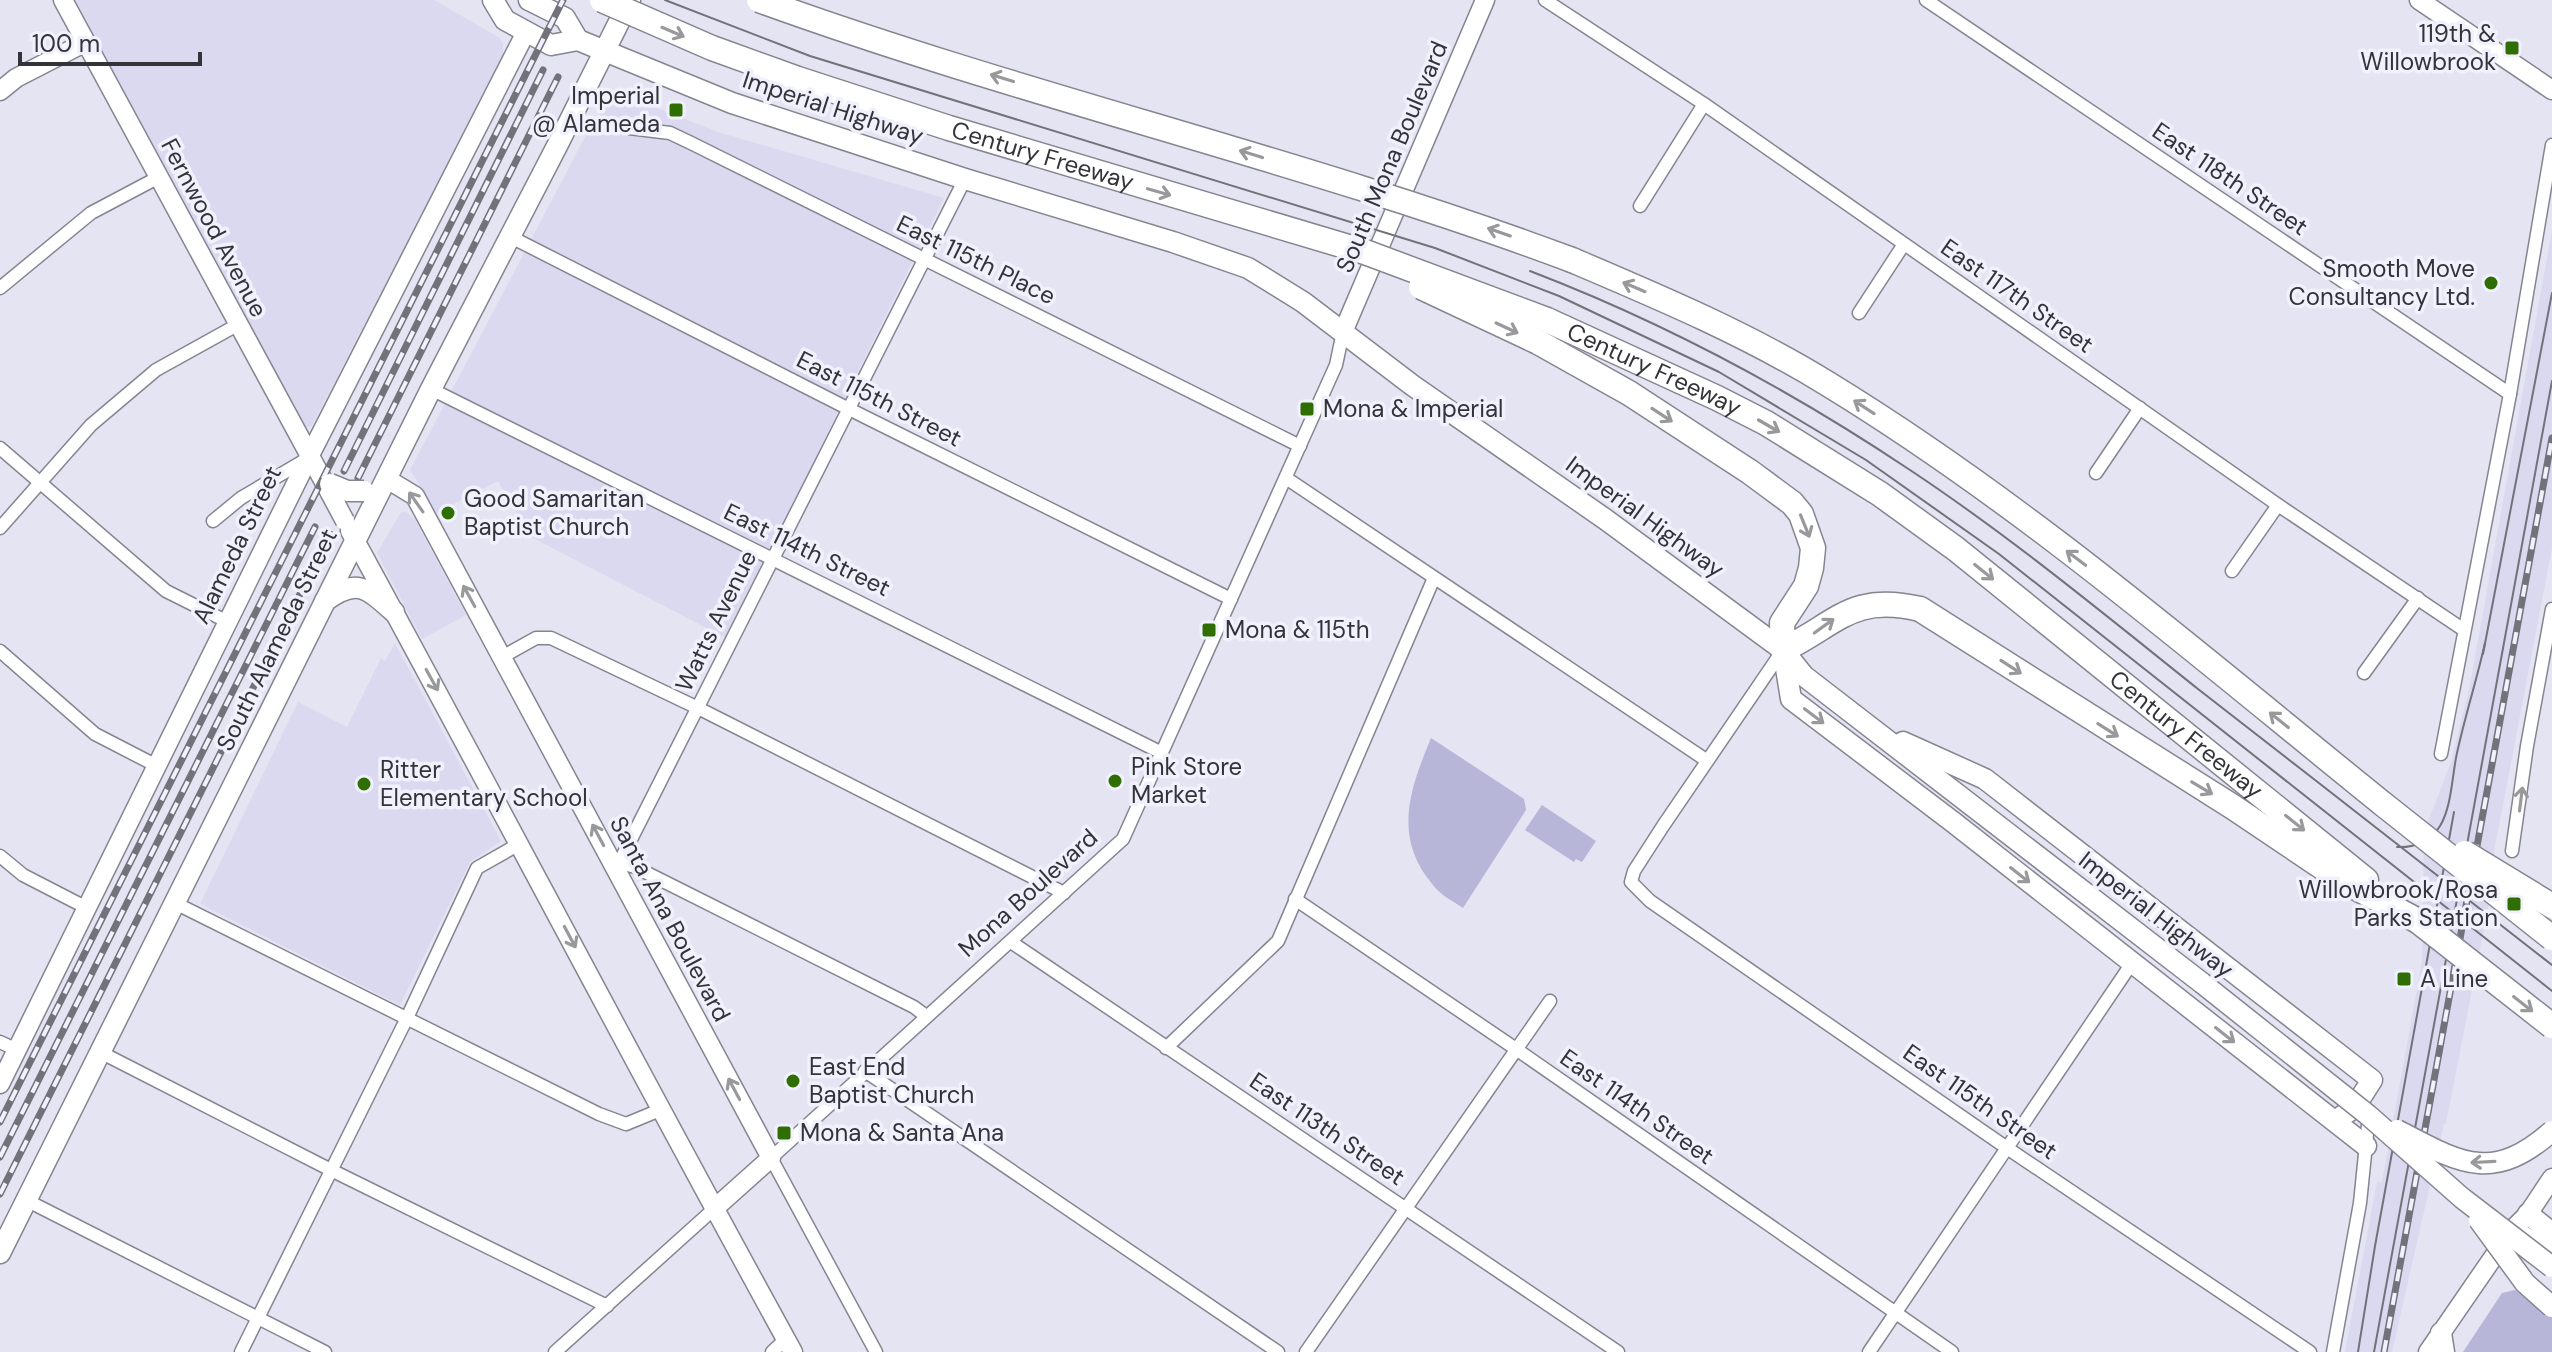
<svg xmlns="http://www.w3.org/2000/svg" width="2552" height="1352" font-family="'DM Sans',sans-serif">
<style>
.built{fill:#dad9f0}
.green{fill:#b7b6d9}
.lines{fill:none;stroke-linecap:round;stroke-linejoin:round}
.street-casing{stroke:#858592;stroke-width:15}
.secondary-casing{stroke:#858592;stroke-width:21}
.primary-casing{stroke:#858592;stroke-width:23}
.highway-casing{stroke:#858592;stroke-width:27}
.street{stroke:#fff;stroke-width:12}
.secondary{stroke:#fff;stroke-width:18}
.primary{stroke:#fff;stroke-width:20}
.highway{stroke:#fff;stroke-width:24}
.tram{stroke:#72727a;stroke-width:2}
.rail-casing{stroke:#72727a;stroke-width:7}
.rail{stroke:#f1f1fd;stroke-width:4;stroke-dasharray:12;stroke-linecap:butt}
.secondary-bridge-casing{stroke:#858592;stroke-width:21;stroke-linecap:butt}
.primary-bridge-casing{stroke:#858592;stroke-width:23;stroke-linecap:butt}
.highway-bridge-casing{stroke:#858592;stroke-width:27;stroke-linecap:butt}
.secondary-bridge{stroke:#fff;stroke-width:18}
.primary-bridge{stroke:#fff;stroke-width:20}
.highway-bridge{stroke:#fff;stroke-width:24}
.oneway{stroke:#99999c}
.poi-dot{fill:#2f6e02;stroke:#f1f1fd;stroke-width:3}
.labels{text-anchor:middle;stroke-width:7;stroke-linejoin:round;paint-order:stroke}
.poi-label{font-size:24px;fill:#333339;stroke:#f1f1fd;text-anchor:start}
.street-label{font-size:24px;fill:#333339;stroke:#f1f1fd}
</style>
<rect width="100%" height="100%" fill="#e4e4f2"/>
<g class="built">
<path d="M72,0H434L500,38L503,44V58L311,427H303Z"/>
<path d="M637,100L718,132L944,198L726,638L531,537L498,481L436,513L410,470L584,139L609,101Z"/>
<path d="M2552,230V548L2494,852L2496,866L2446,1124H2444L2392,1352H2345L2377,1182H2382L2422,962L2424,832L2451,762L2469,690Z"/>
<path d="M401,512H406L415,520L466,615L422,639L377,553Z"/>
<path d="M395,643L501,841L470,862L400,1005L200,904L298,702L347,727L381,658L385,661Z"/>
</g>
<g class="green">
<path d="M1431,738L1524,799L1526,810L1463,908C1453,901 1440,895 1433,885C1392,837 1410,789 1431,738Z"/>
<path d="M1542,805L1596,841L1582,862L1576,859L1574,862L1525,830Z"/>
<path d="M2515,1290L2552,1315V1352H2463L2502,1293Z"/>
</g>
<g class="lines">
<defs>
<g id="street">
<path d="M1545,0L1704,104L2278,505L2464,630"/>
<path d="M1926,0L2510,394"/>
<path d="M629,128L670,133L691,143L1300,446"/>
<path d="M1640,206L1704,104"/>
<path d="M509,236L849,409L1231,599"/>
<path d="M0,288L91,213L159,177"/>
<path d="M1859,313L1904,244"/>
<path d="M431,389L1162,753"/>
<path d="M0,448L166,591L228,622"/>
<path d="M2096,473L2140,408"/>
<path d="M1286,478L1706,760"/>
<path d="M213,521L241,498L307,459"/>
<path d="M0,528L91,425L156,370L239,324"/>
<path d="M2232,571L2278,505"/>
<path d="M1783,650L1663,826L1634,871L1631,882L1650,901L2007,1148L2310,1352"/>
<path d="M0,651L95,734L157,766"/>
<path d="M502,657L536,638H551L698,708L1064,893"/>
<path d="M2364,673L2418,598"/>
<path d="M2441,754L2510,394L2552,145"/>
<path d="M2512,851L2527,746L2552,609"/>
<path d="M0,856L23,875L87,908"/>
<path d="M616,869L965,179"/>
<path d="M616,869L624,864L635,867L914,1007L926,1016"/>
<path d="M1295,899L1516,1049L1952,1352"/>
<path d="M175,903L599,1114L626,1124L660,1110"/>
<path d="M1011,942L1618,1352"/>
<path d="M0,1042L17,1050"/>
<path d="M1166,1048L1278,941L1434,578"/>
<path d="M102,1053L331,1170L607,1306"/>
<path d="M865,1071L1278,1352"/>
<path d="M26,1200L325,1352"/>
<path d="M241,1352L406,1020L477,868L521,843"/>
<path d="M555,1352L715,1208"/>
<path d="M772,1352L786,1339"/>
<path d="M876,1352L771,1158L1123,839L1336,365L1343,332"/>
<path d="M1306,1352L1550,1001"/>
<path d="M1869,1352L2132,963"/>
<path d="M2333,1352L2360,1203L2369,1115"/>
</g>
<g id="secondary">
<path d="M63,0L330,493"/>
<path d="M2419,0L2552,90"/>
<path d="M0,91L16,78L86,42"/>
<path d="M1343,332L1485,0"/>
<path d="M387,479L415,496L771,1158L715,1208"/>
<path d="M350,531C499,804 643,1080 793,1352"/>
<path d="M0,1084L309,457L526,32"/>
<path d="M2428,1352L2512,1230L2528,1214L2552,1178"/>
</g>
<g id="primary">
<path d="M493,0L505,20L551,45L578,40L732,103L965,179L1173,242L1248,268L1303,302L1412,385L1605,519L1783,650L1804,676L2202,983"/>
<path d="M529,0L565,18L578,40"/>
<path d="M325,601C357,578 366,587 394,612"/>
<path d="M1783,650L1791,699L1953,822L2366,1146"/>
<path d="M1903,742L1985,779L2372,1080L2354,1108L2342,1116"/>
<path d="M2528,1214L2552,1233"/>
<path d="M2521,1235L2552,1253"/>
<path d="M0,1253L431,389L557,146L630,0"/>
<path d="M2441,1333L2444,1352"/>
</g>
<g id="highway">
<path d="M1572,260C1659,297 1747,334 1828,384C2026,505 2203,659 2383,804"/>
<path id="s1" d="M1547,320L1717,398L1766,423L1880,494L1956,549L2366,880"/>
<path d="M1538,342L1629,393L1750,472L1792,503L1801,514L1813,548L1811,568L1806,586L1782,623L1783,650C1838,623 1852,593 1920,609L2233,807L2340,879L2418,921"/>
</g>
</defs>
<use href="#street" class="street-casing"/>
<use href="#secondary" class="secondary-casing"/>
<use href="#primary" class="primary-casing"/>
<use href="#highway" class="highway-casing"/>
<use href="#street" class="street"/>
<use href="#secondary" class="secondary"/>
<use href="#primary" class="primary"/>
<use href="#highway" class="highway"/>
<g class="tram">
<path d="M665,0L810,56L1435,248L1559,296L1719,372L1866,460L1999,554L2552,991"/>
<path d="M1530,271C1663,322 1792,391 1910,470C2011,537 2104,614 2198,689C2316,781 2434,872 2552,965"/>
<path d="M2483,654L2552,293"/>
<path d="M2397,847C2414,848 2431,841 2440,826C2452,806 2452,775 2457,753C2465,716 2477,679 2485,643"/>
<path d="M2358,1352L2375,1246L2454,812"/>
<path d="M2374,1352L2552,381"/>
</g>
<defs>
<g id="rail">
<path d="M344,471L543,70"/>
<path d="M358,478L558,77"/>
<path d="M0,1122L563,0"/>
<path d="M0,1157L315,527"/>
<path d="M0,1194L330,534"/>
<path d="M2384,1352L2552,438"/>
</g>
</defs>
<use href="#rail" class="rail-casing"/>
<use href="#rail" class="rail"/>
<defs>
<path id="secondary-bridge" d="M330,493L345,521"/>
<g id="primary-bridge">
<path d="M330,484L347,491H364"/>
<path d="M2202,983L2368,1115L2462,1198L2552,1267"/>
<path d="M2397,1130C2460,1163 2492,1184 2552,1131"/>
<path d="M2479,1220L2525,1283L2552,1307"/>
</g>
<g id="highway-bridge">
<path id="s2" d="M602,0L712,48L798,79L949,128L1365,252L1547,320"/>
<path d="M759,0C1026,97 1305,160 1572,260"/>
<path d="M1421,287L1538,342"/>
<path d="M2383,804L2552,938"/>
<path d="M2465,853L2552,906"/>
<path d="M2418,921L2552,1026"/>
</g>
</defs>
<use href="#secondary-bridge" class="secondary-bridge-casing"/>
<use href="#primary-bridge" class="primary-bridge-casing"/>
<use href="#highway-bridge" class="highway-bridge-casing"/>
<use href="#secondary-bridge" class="secondary-bridge"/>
<use href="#primary-bridge" class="primary-bridge"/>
<use href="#highway-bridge" class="highway-bridge"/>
</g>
<defs><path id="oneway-shaft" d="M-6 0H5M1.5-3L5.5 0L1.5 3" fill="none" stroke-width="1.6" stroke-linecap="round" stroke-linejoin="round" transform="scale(2)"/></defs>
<g class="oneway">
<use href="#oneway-shaft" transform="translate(673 32) rotate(23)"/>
<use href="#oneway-shaft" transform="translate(1002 78) rotate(-163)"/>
<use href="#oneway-shaft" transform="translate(1251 154) rotate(-163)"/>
<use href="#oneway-shaft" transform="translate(1159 192) rotate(16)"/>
<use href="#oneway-shaft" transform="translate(1499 232) rotate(-161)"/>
<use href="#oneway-shaft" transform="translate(1634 287) rotate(-157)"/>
<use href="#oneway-shaft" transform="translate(1507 328) rotate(25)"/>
<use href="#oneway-shaft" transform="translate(1864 407) rotate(-147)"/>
<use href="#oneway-shaft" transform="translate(1662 415) rotate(33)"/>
<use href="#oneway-shaft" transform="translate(1769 426) rotate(30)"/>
<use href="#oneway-shaft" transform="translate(416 502) rotate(-125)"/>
<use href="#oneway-shaft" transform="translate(1805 526) rotate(68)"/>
<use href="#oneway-shaft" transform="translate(2076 558) rotate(-143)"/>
<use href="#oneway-shaft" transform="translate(1984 572) rotate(39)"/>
<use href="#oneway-shaft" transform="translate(469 596) rotate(-119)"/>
<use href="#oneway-shaft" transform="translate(1824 626) rotate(-36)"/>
<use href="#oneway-shaft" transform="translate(2011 667) rotate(33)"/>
<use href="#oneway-shaft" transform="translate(432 680) rotate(61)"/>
<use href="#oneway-shaft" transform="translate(1814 716) rotate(37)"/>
<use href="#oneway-shaft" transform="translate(2279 720) rotate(-141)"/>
<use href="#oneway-shaft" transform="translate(2108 730) rotate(32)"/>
<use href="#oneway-shaft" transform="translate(2202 788) rotate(31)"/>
<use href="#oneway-shaft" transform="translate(2521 799) rotate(-83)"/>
<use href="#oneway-shaft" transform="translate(2295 823) rotate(39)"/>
<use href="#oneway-shaft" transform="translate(598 835) rotate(-118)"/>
<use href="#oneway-shaft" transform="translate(2020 875) rotate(38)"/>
<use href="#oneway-shaft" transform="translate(570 937) rotate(62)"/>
<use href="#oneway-shaft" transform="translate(2523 1004) rotate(38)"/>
<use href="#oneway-shaft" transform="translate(2225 1035) rotate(38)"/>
<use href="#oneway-shaft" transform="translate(734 1089) rotate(-118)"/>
<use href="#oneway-shaft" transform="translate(2483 1162) rotate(177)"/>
</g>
<g class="poi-dot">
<rect x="2504" y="40" width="16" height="16" rx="4"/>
<rect x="668" y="102" width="16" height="16" rx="4"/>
<circle cx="2491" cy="283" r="8"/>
<rect x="1299" y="401" width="16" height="16" rx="4"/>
<circle cx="448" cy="513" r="8"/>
<rect x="1201" y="622" width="16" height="16" rx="4"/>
<circle cx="1115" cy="781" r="8"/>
<circle cx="364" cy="784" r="8"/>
<rect x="2506" y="896" width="16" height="16" rx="4"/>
<rect x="2396" y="971" width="16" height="16" rx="4"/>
<circle cx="793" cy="1081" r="8"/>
<rect x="776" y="1125" width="16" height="16" rx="4"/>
</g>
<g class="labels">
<g class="poi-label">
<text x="2496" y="42" text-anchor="end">119th &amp;<tspan x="2496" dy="28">Willowbrook</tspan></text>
<text x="660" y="104" text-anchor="end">Imperial<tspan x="660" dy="28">@ Alameda</tspan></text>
<text x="2475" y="277" text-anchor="end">Smooth Move<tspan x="2475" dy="28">Consultancy Ltd.</tspan></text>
<text x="1323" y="417">Mona &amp; Imperial</text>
<text x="464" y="507">Good Samaritan<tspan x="464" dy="28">Baptist Church</tspan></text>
<text x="1225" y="638">Mona &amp; 115th</text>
<text x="1131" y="775">Pink Store<tspan x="1131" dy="28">Market</tspan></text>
<text x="380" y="778">Ritter<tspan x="380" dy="28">Elementary School</tspan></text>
<text x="2498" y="898" text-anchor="end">Willowbrook/Rosa<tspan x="2498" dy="28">Parks Station</tspan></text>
<text x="2420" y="987">A Line</text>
<text x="809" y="1075">East End<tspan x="809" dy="28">Baptist Church</tspan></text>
<text x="800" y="1141">Mona &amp; Santa Ana</text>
</g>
<g class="street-label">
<text transform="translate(833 108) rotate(18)" y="8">Imperial Highway</text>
<text dy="8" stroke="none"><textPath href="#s2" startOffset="468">Century Freeway</textPath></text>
<text transform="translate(1392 157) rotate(-67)" y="8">South Mona Boulevard</text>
<text transform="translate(2230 179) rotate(34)" y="8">East 118th Street</text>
<text transform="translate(214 228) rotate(62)" y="8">Fernwood Avenue</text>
<text transform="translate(976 260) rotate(26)" y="8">East 115th Place</text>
<text transform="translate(2017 296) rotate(35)" y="8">East 117th Street</text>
<text dy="8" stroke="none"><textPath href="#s1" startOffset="118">Century Freeway</textPath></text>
<text transform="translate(879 399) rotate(27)" y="8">East 115th Street</text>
<text transform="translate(1645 517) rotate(36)" y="8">Imperial Highway</text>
<text transform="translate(237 545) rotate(-64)" y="8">Alameda Street</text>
<text transform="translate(807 550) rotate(26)" y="8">East 114th Street</text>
<text transform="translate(716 621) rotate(-64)" y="8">Watts Avenue</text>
<text transform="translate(277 640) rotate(-64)" y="8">South Alameda Street</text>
<text dy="8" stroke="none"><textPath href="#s1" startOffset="766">Century Freeway</textPath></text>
<text transform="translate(1028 893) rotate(-42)" y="8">Mona Boulevard</text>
<text transform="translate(2156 915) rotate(38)" y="8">Imperial Highway</text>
<text transform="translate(670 919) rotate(62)" y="8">Santa Ana Boulevard</text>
<text transform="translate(1980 1102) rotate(35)" y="8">East 115th Street</text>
<text transform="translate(1637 1107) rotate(35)" y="8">East 114th Street</text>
<text transform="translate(1327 1129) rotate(34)" y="8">East 113th Street</text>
</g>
</g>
<path d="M20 52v12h180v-12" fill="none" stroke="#333339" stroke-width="4"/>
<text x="32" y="52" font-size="24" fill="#333339" stroke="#f1f1fd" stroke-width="6" paint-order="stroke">100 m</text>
</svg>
